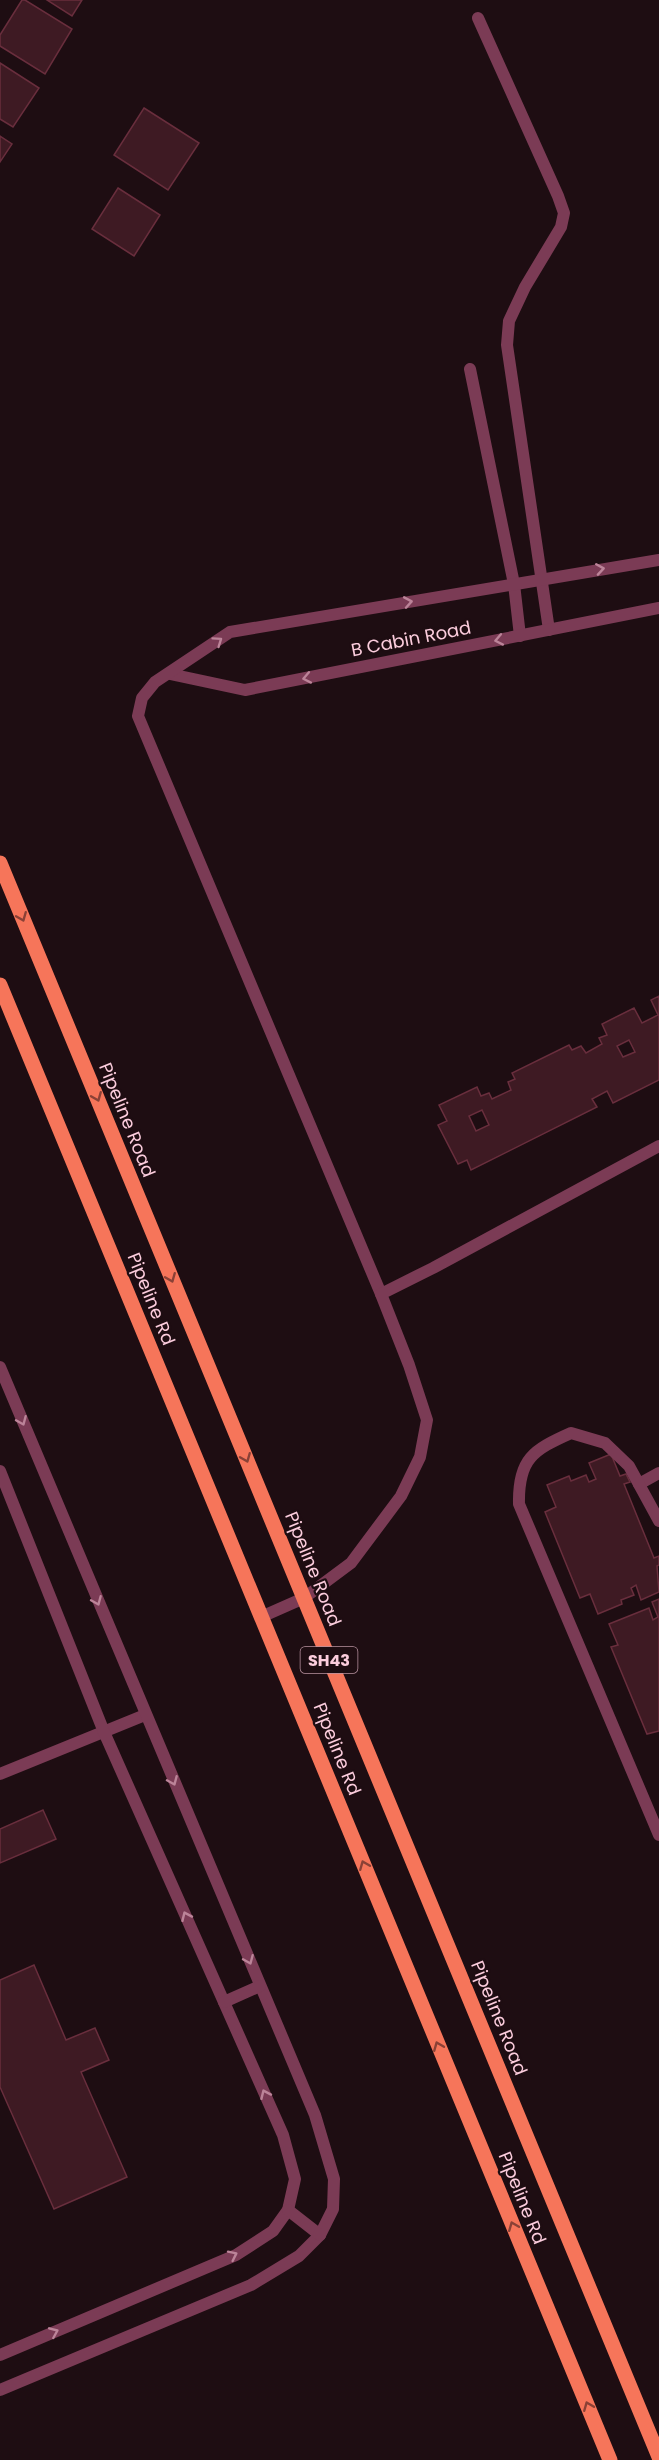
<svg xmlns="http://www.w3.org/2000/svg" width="659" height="2460" font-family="Poppins,sans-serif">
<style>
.building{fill:#3e1a23;stroke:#692e3d;stroke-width:1.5;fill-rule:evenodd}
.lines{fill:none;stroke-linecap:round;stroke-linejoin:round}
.service{stroke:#7b3b55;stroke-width:12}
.minor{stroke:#7b3b55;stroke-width:12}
.primary{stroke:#f6755a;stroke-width:15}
.oneway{stroke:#bc8499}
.oneway2{stroke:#8a4136}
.labels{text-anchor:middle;stroke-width:4.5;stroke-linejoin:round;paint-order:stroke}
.shield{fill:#1e0d12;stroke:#b993a0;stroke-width:1.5}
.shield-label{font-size:16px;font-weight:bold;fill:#fccddd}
.street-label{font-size:18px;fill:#fccddd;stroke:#1e0d12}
</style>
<rect width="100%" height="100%" fill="#1e0d12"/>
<g class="building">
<path d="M22,0H25L72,29L45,74L0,46V35Z"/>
<path d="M47,0H82L72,16Z"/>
<path d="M0,63L39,88L13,127L0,119Z"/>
<path d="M144,108L199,143L168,190L114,155Z"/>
<path d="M0,136L12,144L0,162Z"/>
<path d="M118,188L160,215L134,256L92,229Z"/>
<path d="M659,996V1080L613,1103L607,1091L592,1099L597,1107L471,1170L467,1160L458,1164L438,1125L447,1121L439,1105L477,1087L481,1096L489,1093L492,1099L511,1090L508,1082L515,1079L512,1073L569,1045L572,1050L581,1046L586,1053L602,1044L599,1038L607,1035L602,1024L634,1008L642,1023L658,1015L651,1000ZM629,1040L635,1052L623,1057L617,1046ZM482,1110L489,1125L476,1131L469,1116Z"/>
<path d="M611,1454L620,1476L626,1474L630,1482L624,1484L654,1558L659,1556V1565L657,1566L659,1592L641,1600L636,1585L631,1588L634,1595L621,1600L622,1604L598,1614L590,1594L580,1598L545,1512L556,1507L547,1485L569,1476L571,1481L586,1475L589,1482L596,1479L589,1463Z"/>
<path d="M659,1599V1731L647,1734L611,1647L618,1645L609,1624L649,1608L653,1620L658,1617L652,1602Z"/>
<path d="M43,1810L56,1839L0,1863V1829Z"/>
<path d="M34,1965L66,2040L95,2028L109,2060L81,2072L127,2177L54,2209L0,2087V1980Z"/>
</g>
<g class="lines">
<path class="service" d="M0,1774L145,1715"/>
<g class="minor">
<path d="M478,18L558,196L564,213L561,227L525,287L509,321L507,345L549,630"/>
<path d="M470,369L514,584L520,636"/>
<path d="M170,674L245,690L659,608"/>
<path d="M381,1294L138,716L142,698L155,682L230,632L659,560"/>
<path d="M0,1367L315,2115L334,2179L333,2209L320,2235L299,2256L251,2285L0,2390"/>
<path d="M0,1471L104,1732L283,2135L295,2179L288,2210L273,2231L236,2255L0,2355"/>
<path d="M639,1484L659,1473"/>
<path d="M659,1521L629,1466L605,1443L571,1433C533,1450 518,1459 519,1504L659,1835"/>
<path d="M261,1617L304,1598L351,1563L401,1496L420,1457L427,1420L409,1365L381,1294L433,1268L659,1146"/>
<path d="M224,2002L260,1986"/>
<path d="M288,2210L320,2235"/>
</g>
<g class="primary">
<path d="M0,863L659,2457"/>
<path d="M0,985L610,2460"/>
</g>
</g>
<defs><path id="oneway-chevron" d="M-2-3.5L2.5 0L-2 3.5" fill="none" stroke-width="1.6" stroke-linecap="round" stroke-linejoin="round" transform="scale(1.5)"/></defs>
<g class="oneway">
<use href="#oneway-chevron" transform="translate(600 569) rotate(-9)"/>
<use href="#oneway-chevron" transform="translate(408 602) rotate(-10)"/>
<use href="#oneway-chevron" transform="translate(499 640) rotate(169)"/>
<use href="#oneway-chevron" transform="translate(218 641) rotate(-35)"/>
<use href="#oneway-chevron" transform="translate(307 678) rotate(169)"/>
<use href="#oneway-chevron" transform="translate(22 1421) rotate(67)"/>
<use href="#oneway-chevron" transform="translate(97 1601) rotate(67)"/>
<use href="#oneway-chevron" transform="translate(173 1781) rotate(67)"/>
<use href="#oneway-chevron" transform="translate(186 1916) rotate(-114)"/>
<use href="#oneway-chevron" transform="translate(249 1960) rotate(67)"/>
<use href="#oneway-chevron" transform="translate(265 2094) rotate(-114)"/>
<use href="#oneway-chevron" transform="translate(233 2255) rotate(-26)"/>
<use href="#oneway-chevron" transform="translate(54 2332) rotate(-23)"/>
</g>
<g class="oneway2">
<use href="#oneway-chevron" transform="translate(22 917) rotate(68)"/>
<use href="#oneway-chevron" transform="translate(97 1097) rotate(68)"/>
<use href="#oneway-chevron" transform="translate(171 1278) rotate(68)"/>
<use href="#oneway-chevron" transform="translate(246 1458) rotate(68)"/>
<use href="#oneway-chevron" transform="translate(364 1865) rotate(-112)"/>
<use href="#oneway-chevron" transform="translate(438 2046) rotate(-112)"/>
<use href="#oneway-chevron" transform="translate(513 2226) rotate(-112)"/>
<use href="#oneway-chevron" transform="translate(588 2406) rotate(-112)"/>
</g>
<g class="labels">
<rect class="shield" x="300.5" y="1647" width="57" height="26" rx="4.5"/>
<g class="shield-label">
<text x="329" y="1666">SH43</text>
</g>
<g class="street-label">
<text transform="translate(411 639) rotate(-11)" y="6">B Cabin Road</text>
<text transform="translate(127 1120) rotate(68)" y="6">Pipeline Road</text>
<text transform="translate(151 1299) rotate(68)" y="6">Pipeline Rd</text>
<text transform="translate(313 1569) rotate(68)" y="6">Pipeline Road</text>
<text transform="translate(337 1749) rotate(68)" y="6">Pipeline Rd</text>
<text transform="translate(499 2018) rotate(68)" y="6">Pipeline Road</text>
<text transform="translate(522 2198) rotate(68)" y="6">Pipeline Rd</text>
</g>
</g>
</svg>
